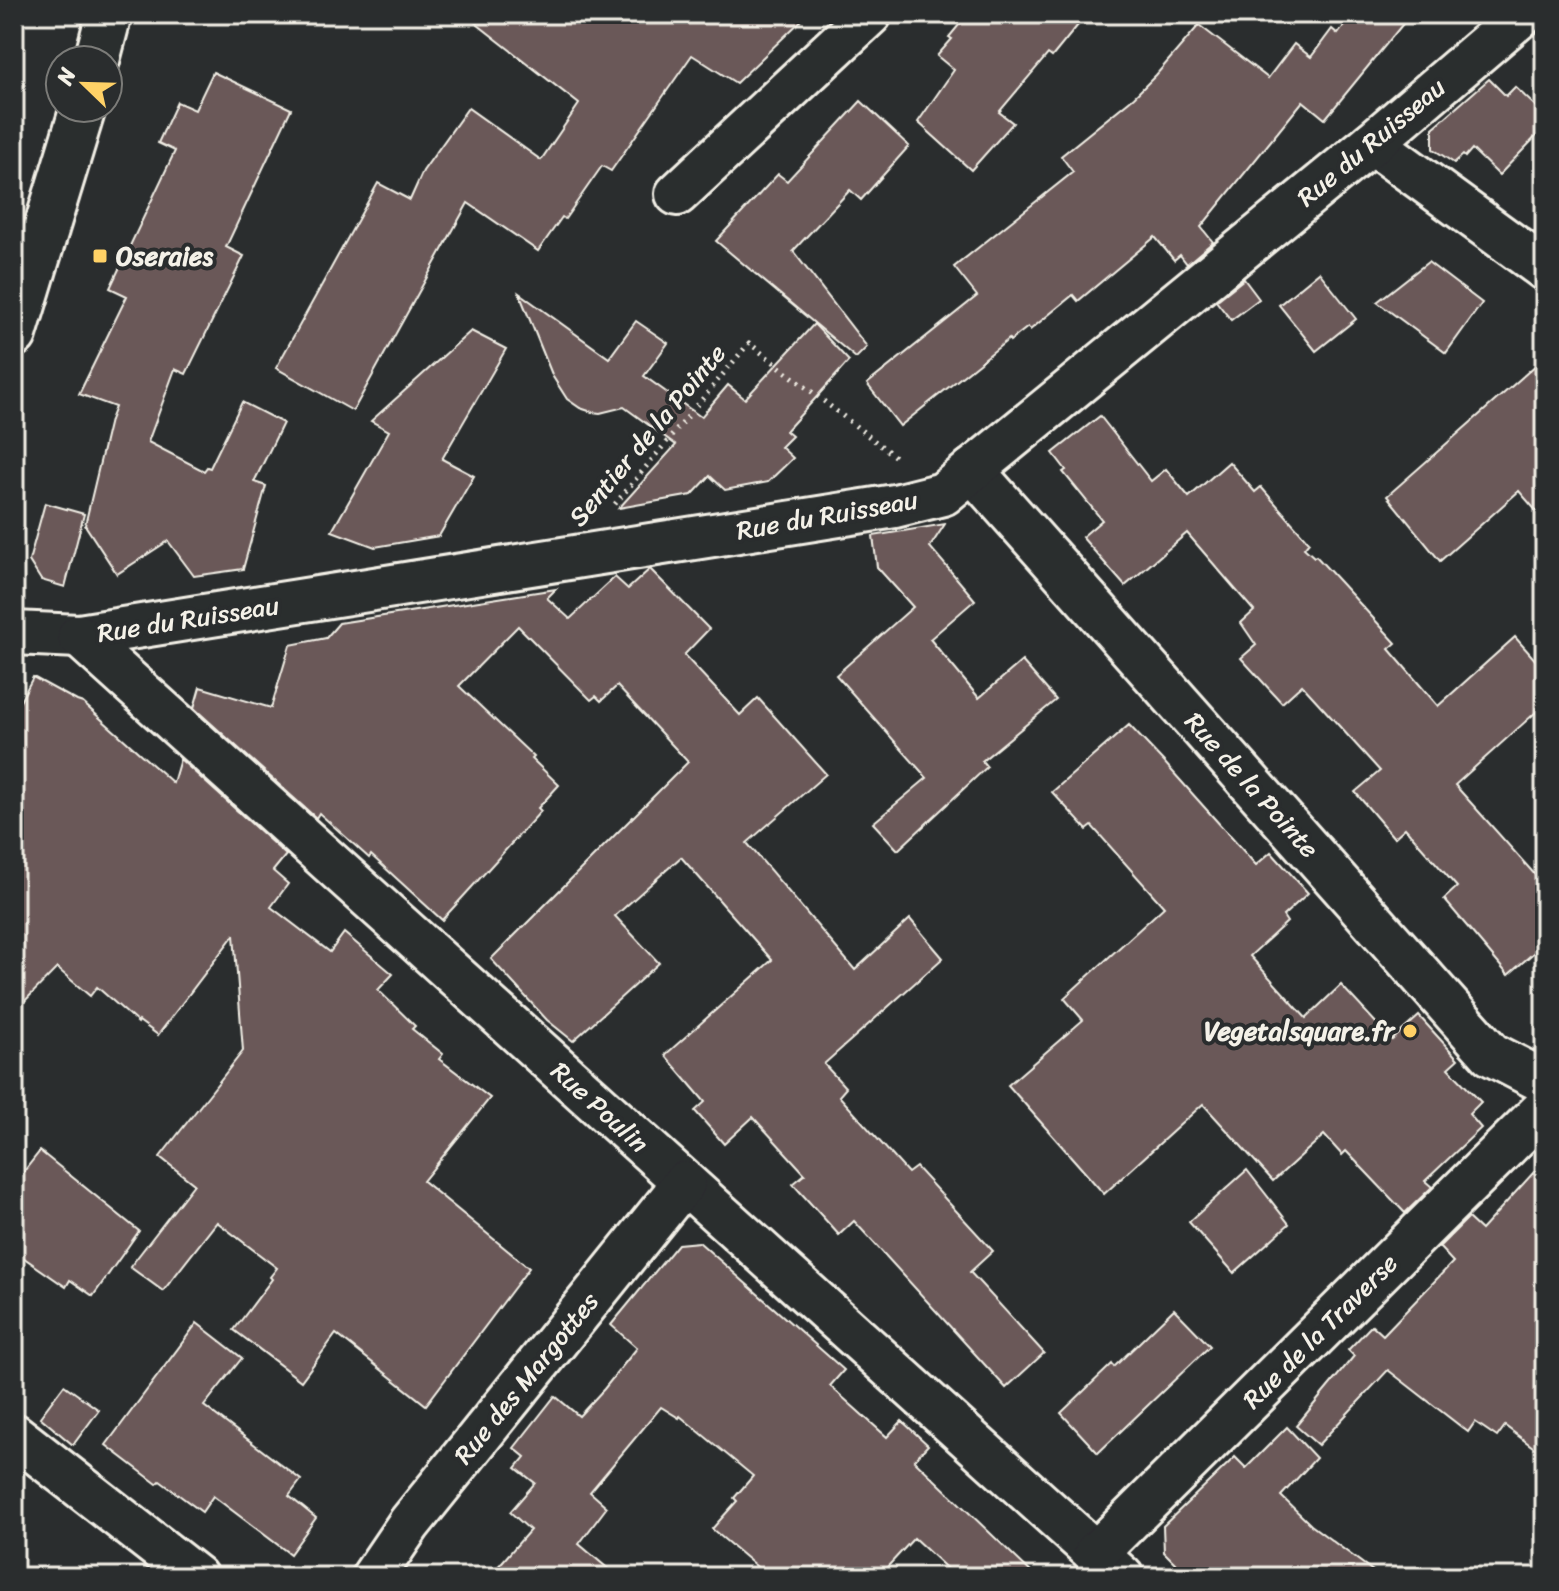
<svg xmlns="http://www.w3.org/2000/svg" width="1559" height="1591" font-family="Sriracha,sans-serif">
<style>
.building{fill:#6b5858;stroke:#f4f1e8;stroke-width:2}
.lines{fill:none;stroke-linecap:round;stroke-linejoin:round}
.minor-casing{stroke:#f4f1e8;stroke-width:48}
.secondary-casing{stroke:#f4f1e8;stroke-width:50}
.path{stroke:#f4f1e8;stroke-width:5;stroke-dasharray:2 6;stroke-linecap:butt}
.minor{stroke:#2a2d2e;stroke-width:42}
.secondary{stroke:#2a2d2e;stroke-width:44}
.poi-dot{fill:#ffd166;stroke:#2a2d2e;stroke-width:3}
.labels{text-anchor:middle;stroke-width:8;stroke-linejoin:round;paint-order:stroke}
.street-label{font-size:26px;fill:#f4f1e8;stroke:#2a2d2e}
.poi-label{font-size:26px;font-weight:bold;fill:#f4f1e8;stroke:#2a2d2e;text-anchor:start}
</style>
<rect width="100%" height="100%" fill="#2a2d2e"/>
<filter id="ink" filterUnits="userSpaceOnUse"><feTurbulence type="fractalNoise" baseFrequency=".0125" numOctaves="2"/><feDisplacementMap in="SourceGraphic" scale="16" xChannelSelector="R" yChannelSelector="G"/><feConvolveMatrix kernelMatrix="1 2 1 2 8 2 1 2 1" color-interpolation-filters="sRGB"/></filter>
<g filter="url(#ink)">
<g class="building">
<path d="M464,14H808L736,83L692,55L611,171L602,166L565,219L562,217L538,251L468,203L353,411L276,368L378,183L410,200L423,171L468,108L541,160L579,104Z"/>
<path d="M968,14H1087L1052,57L1048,54L999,112L1013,123L971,170L918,122L954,70L937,56L952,39L949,37Z"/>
<path d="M1353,14H1411L1325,119L1303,101L1201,227L1213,242L1187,264L1180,255L1174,260L1155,237L1078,301L1073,295L1030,330L1028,327L1010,341L1009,339L900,426L867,384L977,296L954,267L1073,172L1061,156L1134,97L1156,75L1199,25L1268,78L1294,44L1311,57L1332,29L1338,34Z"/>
<path d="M213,72L291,109L226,247L244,256L186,374L175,369L148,442L204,471L207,467L210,468L242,402L283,423L254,482L266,486L243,569L194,576L168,541L117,574L85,525L110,420L115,407L79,394L127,296L110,288L175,151L158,143L177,102L195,110Z"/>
<path d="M1489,79L1506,96L1515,87L1545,115V127L1499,175L1472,149L1465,157L1463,155L1454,163L1433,149V128Z"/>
<path d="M861,101L909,146L861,200L850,190L793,251L867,347L856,358L716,241L778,174L787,181Z"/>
<path d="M1428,262L1482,303L1446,353L1377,302Z"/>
<path d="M1319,272L1356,319L1316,351L1279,305Z"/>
<path d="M1244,279L1259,299L1231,320L1216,301Z"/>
<path d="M519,293L609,358L636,321L668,343L644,376L701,417L728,385L745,399L814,324L849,361L786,431L792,436L781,447L793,458L768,482L725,490L710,476L692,495L619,508L676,445L624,407L600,413L592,412L580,408L567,399L553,377Z"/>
<path d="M471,331L506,349L442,459L474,476L439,536L375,547L332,531L389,431L371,421Z"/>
<path d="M1545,357V521L1519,491L1440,561L1387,496Z"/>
<path d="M1100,416L1151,481L1166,469L1189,497L1229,462L1255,492L1261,487L1309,542L1304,548L1314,557L1316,556L1396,643L1389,649L1438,706L1515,637L1545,671V704L1455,785L1545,886V943L1508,975L1444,899L1457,887L1405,828L1394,838L1355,792L1380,771L1302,685L1282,703L1241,658L1256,645L1241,623L1254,611L1187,533L1125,586L1082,537L1102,520L1063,472L1066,470L1053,453Z"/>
<path d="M45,503L84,514L65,587L41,580L29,561Z"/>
<path d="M945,524L930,547L975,600L930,639L979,698L1022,661L1056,700L982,761L987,767L898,850L873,823L927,778L836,675L913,607L877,567L873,536Z"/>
<path d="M650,569L709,629L684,655L740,715L758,698L826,774L747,843L855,970L910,919L943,958L824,1064L846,1088L839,1096L908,1173L916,1167L993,1251L970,1272L1044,1353L1006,1388L854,1221L839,1235L793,1184L805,1174L753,1117L724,1144L695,1111L705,1102L665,1055L772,960L681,857L615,916L659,963L573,1041L547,1020L491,959L688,762L617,686L601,701L596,696L591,700L518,626L459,686L534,757L532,759L559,785L538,808L541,811L442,920L371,855L369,858L319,813L316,818L194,708L200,687L271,708L290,645L326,638L339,623L556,589L547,598L570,619L615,577L628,589Z"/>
<path d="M33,677L77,701L83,703L173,783L180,759L286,855L273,871L288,884L271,907L330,952L344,933L393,974L378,990L415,1026L412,1029L443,1054L439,1059L490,1098L423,1181L529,1268L426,1405L336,1334L301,1381L234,1330L272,1279L270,1277L277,1268L217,1222L163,1291L130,1267L194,1184L160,1157L243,1051L234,935L158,1035L139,1021L138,1023L97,987L90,996L57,968L14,1012V713Z"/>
<path d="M1129,725L1164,762L1256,865L1271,852L1308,893L1283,916L1287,922L1250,956L1306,1018L1341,985L1392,1040L1419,1016L1458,1059L1448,1068L1481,1102L1469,1114L1481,1128L1425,1181L1432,1187L1405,1213L1346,1151L1342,1155L1324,1135L1273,1181L1203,1104L1104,1194L1008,1085L1083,1020L1064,998L1164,907L1092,826L1087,830L1052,792Z"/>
<path d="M40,1151L139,1231L93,1296L70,1280L66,1287L14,1251V1184Z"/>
<path d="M1545,1160V1456L1505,1426L1497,1437L1475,1422L1468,1432L1388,1370L1318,1445L1296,1426L1354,1356L1348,1350L1372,1325L1383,1335L1453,1262L1439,1247L1468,1218L1481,1230Z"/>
<path d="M1247,1170L1289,1224L1234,1273L1189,1222Z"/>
<path d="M699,1242L844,1370L830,1386L887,1437L902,1421L928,1445L914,1460L1036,1577H956L914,1538L878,1577H769L712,1529L737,1501L734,1498L753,1476L680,1416L679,1418L661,1407L590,1492L607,1507L579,1544L618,1577H489L530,1530L510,1512L535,1483L516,1468L525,1457L514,1448L555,1396L579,1416L604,1389L637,1348L611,1325L678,1244Z"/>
<path d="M1174,1309L1210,1346L1098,1453L1061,1413L1112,1364L1114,1367Z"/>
<path d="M197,1323L242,1358L204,1406L301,1480L289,1496L316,1518L290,1554L213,1496L202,1512L160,1481L157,1484L106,1445Z"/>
<path d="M64,1385L99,1410L73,1445L40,1417Z"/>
<path d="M1287,1427L1316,1458L1281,1496L1311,1525L1381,1577H1189L1164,1552L1163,1526L1235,1457L1246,1468Z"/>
</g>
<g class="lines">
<defs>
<g id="minor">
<path d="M1372,143L1545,269"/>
<path d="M677,194L870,14"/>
<path d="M972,470L1491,1054L1545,1082"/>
<path d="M14,633L79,636L895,506L943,494L1372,143L1523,14"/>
<path d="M79,636L1122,1577"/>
<path d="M14,1435L196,1577"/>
<path d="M1095,1554L1545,1108"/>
<path d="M373,1577L409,1524L684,1183"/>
</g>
<g id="secondary">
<path d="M97,60L109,14"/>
<path d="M14,334L83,108"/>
</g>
</defs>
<use href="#minor" class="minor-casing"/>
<use href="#secondary" class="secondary-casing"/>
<path class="path" d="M615,504L749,343L898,459"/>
<use href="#minor" class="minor"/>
<use href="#secondary" class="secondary"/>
</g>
</g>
<g class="poi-dot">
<rect x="92" y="248" width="16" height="16" rx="4"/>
<circle cx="1410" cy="1031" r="8"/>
</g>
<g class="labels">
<g class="street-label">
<text transform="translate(1371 142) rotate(-40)" y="9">Rue du Ruisseau</text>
<text transform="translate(647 435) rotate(-50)" y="9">Sentier de la Pointe</text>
<text transform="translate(827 515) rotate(-10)" y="9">Rue du Ruisseau</text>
<text transform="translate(188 619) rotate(-9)" y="9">Rue du Ruisseau</text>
<text transform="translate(1252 785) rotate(48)" y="9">Rue de la Pointe</text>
<text transform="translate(600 1107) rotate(42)" y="9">Rue Poulin</text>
<text transform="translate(1320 1331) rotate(-45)" y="9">Rue de la Traverse</text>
<text transform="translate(526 1378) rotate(-51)" y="9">Rue des Margottes</text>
</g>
<g class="poi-label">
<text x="116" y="265">Oseraies</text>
<text x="1394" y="1040" text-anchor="end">Vegetalsquare.fr</text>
</g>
</g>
<rect width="1559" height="1591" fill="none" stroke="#2a2d2e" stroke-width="48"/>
<rect x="24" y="24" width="1511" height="1543" fill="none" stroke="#f4f1e8" stroke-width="3" filter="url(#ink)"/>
<g transform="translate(84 84) rotate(293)"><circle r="38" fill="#2a2d2e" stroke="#7b7b78" stroke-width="2"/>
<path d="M0-6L14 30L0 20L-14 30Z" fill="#ffd166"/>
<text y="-12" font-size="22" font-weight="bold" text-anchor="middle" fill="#f4f1e8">N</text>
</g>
</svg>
